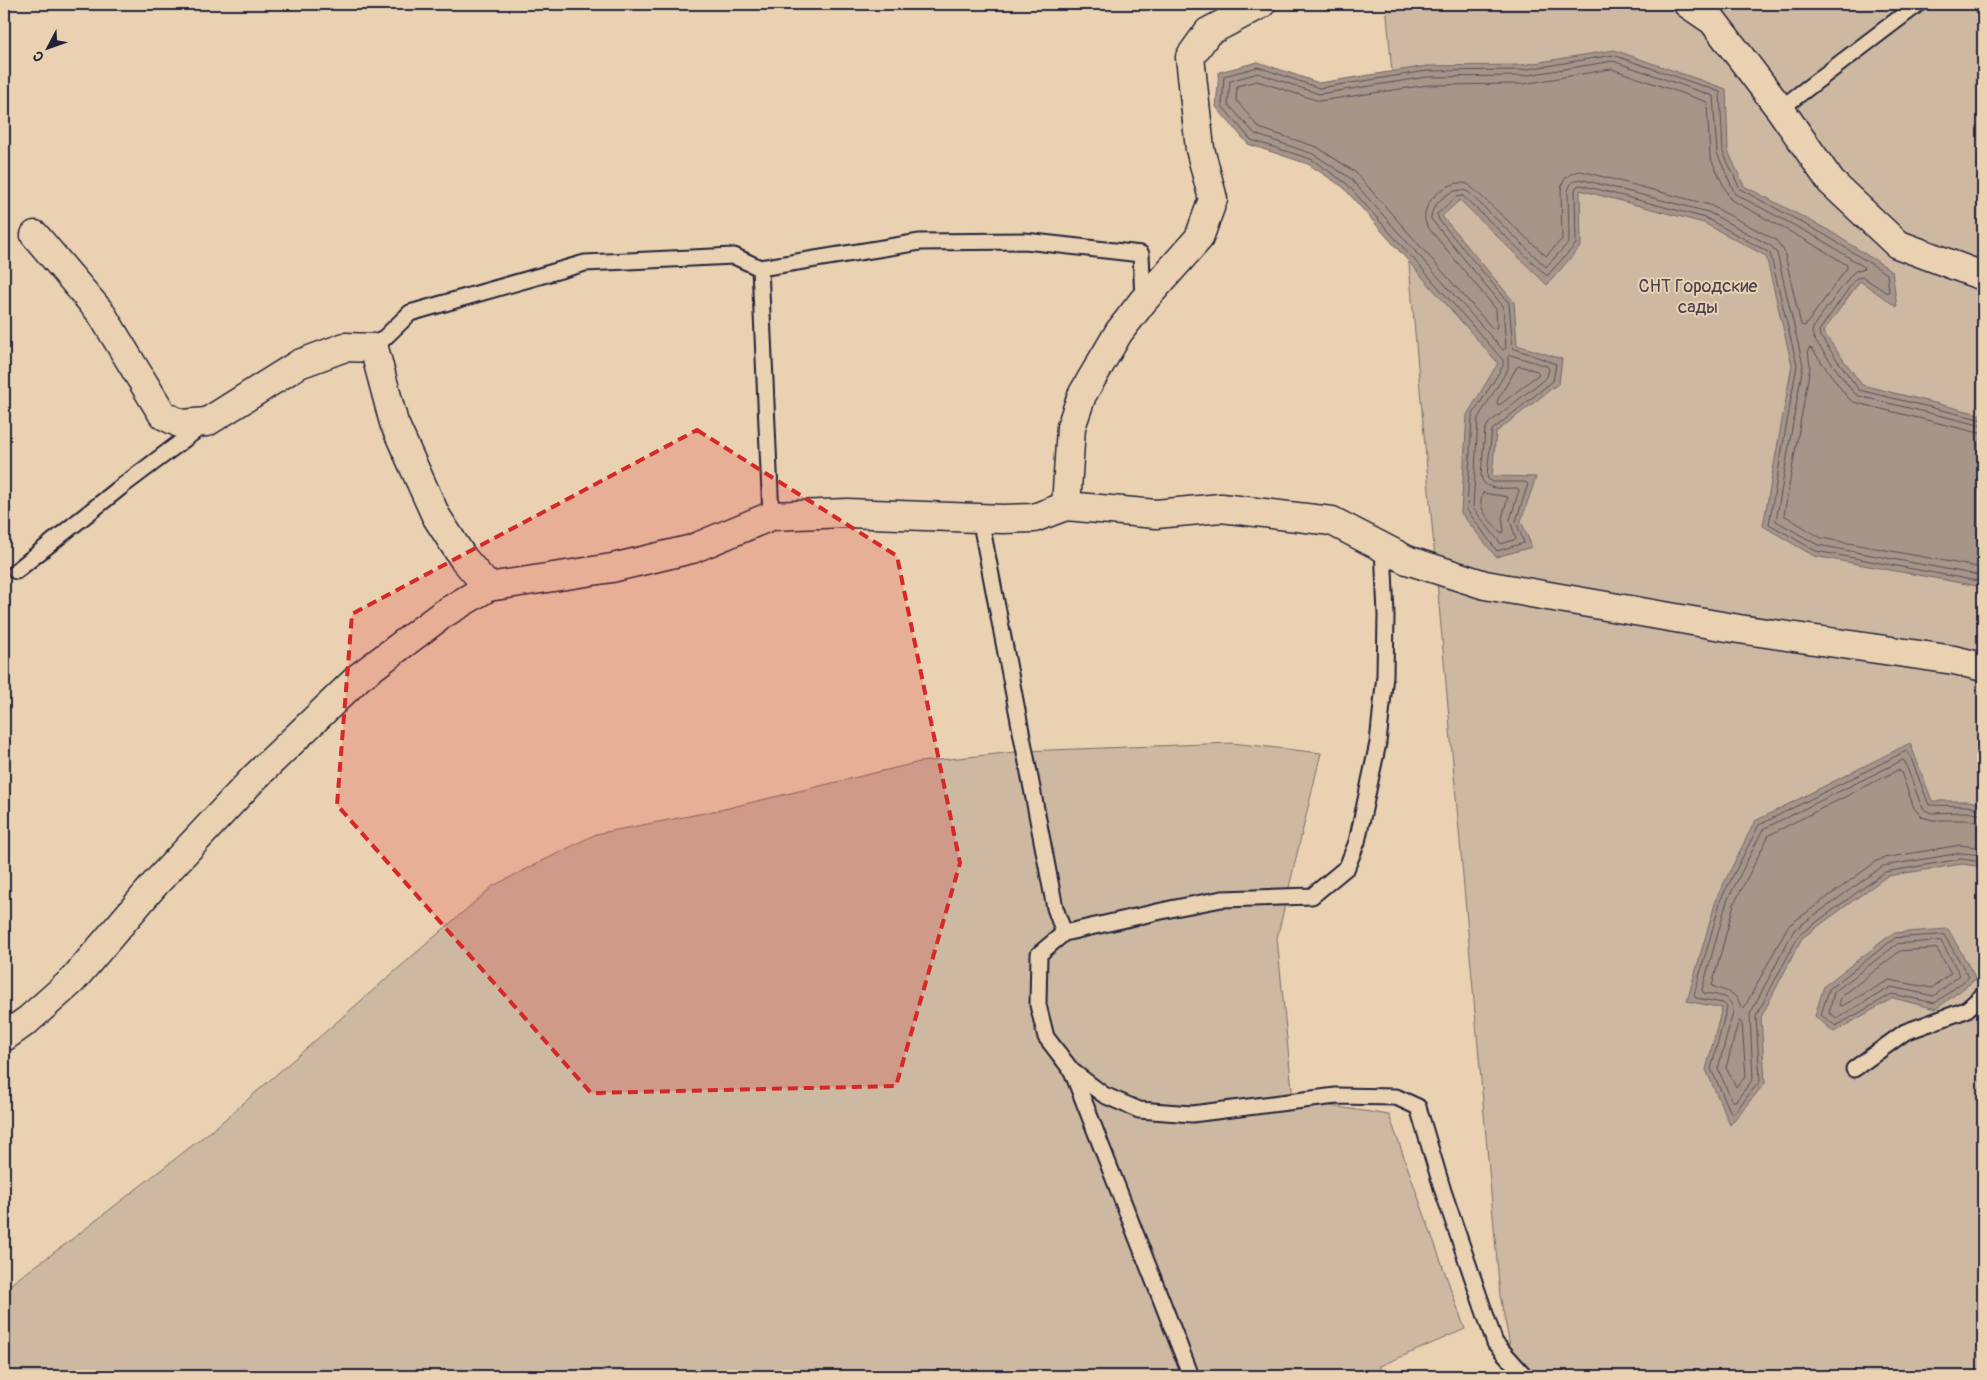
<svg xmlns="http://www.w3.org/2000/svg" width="1987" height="1380" font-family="Pangolin,sans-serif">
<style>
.green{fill:#cdb8a1;stroke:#786d6e}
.water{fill:#a69589;stroke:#71676a}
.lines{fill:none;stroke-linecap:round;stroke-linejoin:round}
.shore{stroke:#57505a;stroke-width:1}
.service-casing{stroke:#22223b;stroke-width:19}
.minor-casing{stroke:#22223b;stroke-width:31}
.service{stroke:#ead1b2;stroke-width:15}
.minor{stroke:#ead1b2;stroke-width:28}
.marked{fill:#d62828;fill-opacity:0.2;stroke:#d62828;stroke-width:4;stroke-dasharray:10 6;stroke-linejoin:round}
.labels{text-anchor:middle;stroke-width:4;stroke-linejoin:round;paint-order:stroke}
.park-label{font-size:18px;fill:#44404f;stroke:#ead1b2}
</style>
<rect width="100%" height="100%" fill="#ead1b2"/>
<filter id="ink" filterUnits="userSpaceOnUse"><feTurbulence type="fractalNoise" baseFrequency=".02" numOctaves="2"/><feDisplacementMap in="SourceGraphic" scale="10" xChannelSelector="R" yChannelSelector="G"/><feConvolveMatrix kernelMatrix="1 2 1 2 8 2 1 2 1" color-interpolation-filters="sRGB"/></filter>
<g filter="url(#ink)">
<g class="green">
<path d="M1386,4H1983V1376H1516L1500,1295Z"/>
<path d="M1232,743L1321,753L1277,938L1293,1100L1389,1115L1465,1329L1380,1366V1376H4V1289L67,1243L216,1127L493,886L596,834L720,810L920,762L1025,751Z"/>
</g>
<g class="water">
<path d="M1614,50L1726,89L1728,151L1744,186L1828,230L1892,271L1897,307L1860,281L1823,332L1862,385L1983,415V587L1814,556L1763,526L1792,365L1766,256L1704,223L1580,190L1581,246L1547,285L1460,200L1442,216L1514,302L1517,345L1562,359L1559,383L1496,432L1492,476L1536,477L1521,521L1532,547L1496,557L1461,513L1467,415L1498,363L1343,187L1308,164L1248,144L1216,107L1219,72L1258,62L1319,83L1427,66L1522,65Z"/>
<path d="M1910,743L1932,801H1968L1983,804V867L1962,864L1887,876L1802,938L1761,1017L1765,1083L1730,1125L1706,1070L1722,1008L1687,1001L1717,897L1755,821Z"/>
<path d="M1948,929L1976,979L1936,1009L1893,998L1834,1032L1815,1016L1824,986L1893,933Z"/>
</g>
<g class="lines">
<g class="shore">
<path d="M1612,69L1707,102L1710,157L1730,199L1818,247L1847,265V268L1805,326L1801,325L1784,251L1776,240L1710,205L1581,171C1569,172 1562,179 1561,191L1562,239L1546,256L1468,184C1448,177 1416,205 1427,226L1496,309L1497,327L1493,329L1355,172L1317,147L1259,128L1236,100L1237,86L1257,81L1319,101L1428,85L1523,84Z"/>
<path d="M1510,355L1547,366L1549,369L1547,377L1489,423L1485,430L1481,475C1483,492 1503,488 1517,488L1519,490L1510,520L1516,539L1501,544L1473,508L1478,418L1508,369V357Z"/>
<path d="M1520,366L1537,371L1539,374L1501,404L1498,405L1497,401L1517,367Z"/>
<path d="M1983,420L1859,390L1820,336L1819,331L1856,278L1863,277L1887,293L1889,291L1887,274L1825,235L1740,189L1723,152L1720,92L1613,55L1522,70L1427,71L1319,88L1258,67L1224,76L1222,106L1251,140L1311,159L1346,183L1503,360V366L1472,416L1467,510L1497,551L1524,543L1516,521L1528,484L1525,482H1493L1488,479L1487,475L1492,430L1553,381L1556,364L1513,348L1509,303L1439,220L1437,214L1456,197L1463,196L1547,276L1576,244L1575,190L1577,186L1581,185L1706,218L1770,253L1797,365L1769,524L1816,551L1983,582"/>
<path d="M1983,426L1859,396L1853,392L1814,339L1812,332L1814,325L1851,275L1855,271L1863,270L1864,267L1822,240L1735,194L1717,153L1713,96L1613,61L1522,76L1427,77L1319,94L1258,73L1230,81L1228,104L1255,134L1313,154L1350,178L1503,350L1506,348L1503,306L1431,219C1430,204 1454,184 1468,192L1546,267L1569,242L1568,190L1572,182L1580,179L1708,212L1771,246L1777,253L1803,365L1776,521L1818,545L1983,576"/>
<path d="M1983,434L1853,402L1847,397L1812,349L1809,348L1808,350L1810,367L1784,515L1821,538L1983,568"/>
<path d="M1483,493L1508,497L1502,518L1504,530L1503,533L1500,532C1491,521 1475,508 1483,493Z"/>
<path d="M1983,809L1967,806L1929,805L1909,753L1906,751L1759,825L1721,899L1694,995L1696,998L1723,1003L1727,1007L1711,1069L1731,1113H1734L1760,1081L1756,1016L1799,935L1885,872L1961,859L1983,862"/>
<path d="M1983,815L1967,812L1931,813L1925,810L1921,805L1905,762L1903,760L1763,829L1727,901L1702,990L1704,993C1716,995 1733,995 1733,1012L1718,1069L1732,1101H1736L1753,1079L1750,1014L1794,930L1883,866L1961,853L1983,855"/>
<path d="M1983,823L1966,820H1932L1922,817L1914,808L1901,772L1898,770L1769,835L1734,904L1712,986C1725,992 1736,990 1741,1007L1744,1008L1788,926L1877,861L1884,858L1960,845L1983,848"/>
<path d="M1944,935L1969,977L1935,1003L1892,994L1836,1026L1821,1015L1829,989L1895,938Z"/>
<path d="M1941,941L1960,975L1934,996L1891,987L1837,1018L1829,1013L1834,992L1897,944Z"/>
<path d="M1937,949L1951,973L1932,988L1889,980L1842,1006L1839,1005L1841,997L1900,951Z"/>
<path d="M1740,1021L1742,1024L1746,1076L1736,1087L1726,1068L1738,1023Z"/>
</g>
<defs>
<g id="service">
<path d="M1780,109L1918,4"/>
<path d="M760,268L771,516"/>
<path d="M374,348L410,313L585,263L734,256L760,268L920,242L1025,241L1141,254L1143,301"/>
<path d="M980,518L1055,908L1064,933"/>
<path d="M1383,547L1386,615L1385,675L1378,743L1357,842L1347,867L1312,896L1222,899L1175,908L1064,933L1039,954L1038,1005L1046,1037L1072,1071L1104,1095L1139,1110L1192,1114L1336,1096L1396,1097L1418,1107L1443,1191L1495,1343L1525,1376"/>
<path d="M16,571L121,487L202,426"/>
<path d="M1854,1069L1905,1032L1966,1010L1983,995"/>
<path d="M1072,1071L1191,1376"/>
</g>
<g id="minor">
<path d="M1688,4L1713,21L1780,109L1831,182L1897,244L1977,274H1983"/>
<path d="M35,235L101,313L163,415L181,424L207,422L299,364L345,347L374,348L394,423L436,516L463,558L488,587"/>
<path d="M1066,506L1156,514L1221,508L1332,521L1407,560L1485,585L1739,629L1954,660L1983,667"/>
<path d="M4,1037L28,1020L72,981L155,884L254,778L359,677L443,614L488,587L612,568L692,549L771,516L847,513L1003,519L1034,518L1066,506L1071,427L1082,395L1119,332L1143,301L1199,238L1213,199L1200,149L1190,57L1208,32L1261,4"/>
</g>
</defs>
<use href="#service" class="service-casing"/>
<use href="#minor" class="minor-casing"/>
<use href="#service" class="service"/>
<use href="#minor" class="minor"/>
</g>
</g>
<path class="marked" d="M697,430L897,556L960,863L896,1086L591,1093L337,805L352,614Z"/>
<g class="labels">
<g class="park-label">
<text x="1698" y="292">СНТ Городские<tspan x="1698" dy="21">сады</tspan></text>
</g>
</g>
<rect width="1987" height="1380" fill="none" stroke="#ead1b2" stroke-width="20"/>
<rect x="10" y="10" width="1967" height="1360" fill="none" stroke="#22223b" stroke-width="2" filter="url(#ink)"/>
<g transform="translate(48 48) rotate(229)" stroke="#ead1b2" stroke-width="4" paint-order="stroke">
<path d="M0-4L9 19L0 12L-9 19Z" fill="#22223b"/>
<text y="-8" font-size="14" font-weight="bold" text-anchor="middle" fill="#22223b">С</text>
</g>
</svg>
